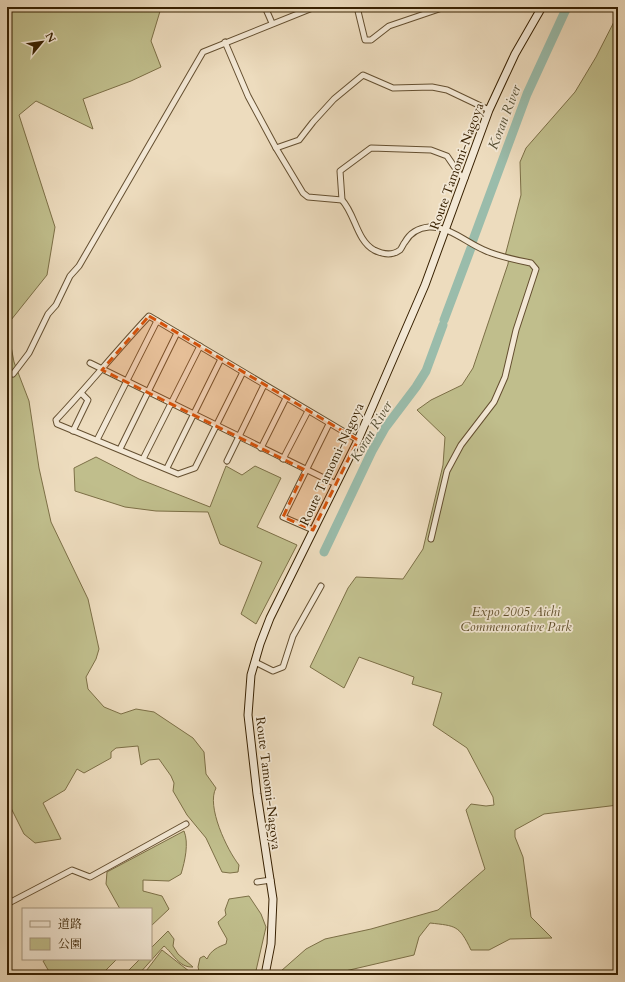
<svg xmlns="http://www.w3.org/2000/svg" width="625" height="982" font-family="Cardo,'Noto Serif JP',serif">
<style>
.green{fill:#c0be8c;stroke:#7c6f46}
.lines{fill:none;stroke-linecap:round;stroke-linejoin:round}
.river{stroke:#9abcab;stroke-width:9}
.street-casing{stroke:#644f30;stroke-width:7}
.secondary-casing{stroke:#372001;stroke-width:9}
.street{stroke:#f3e8d5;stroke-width:5}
.secondary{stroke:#f3e8d5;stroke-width:7}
.marked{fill:#d6530b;fill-opacity:0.2;stroke:#d6530b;stroke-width:3;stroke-dasharray:8 5;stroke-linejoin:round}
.labels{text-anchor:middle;stroke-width:3.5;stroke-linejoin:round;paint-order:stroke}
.street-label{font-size:13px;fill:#372001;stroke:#f3e8d5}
.park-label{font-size:13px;font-style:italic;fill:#604f2b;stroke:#f3e8d5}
.water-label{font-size:14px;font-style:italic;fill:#554f34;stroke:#f3e8d5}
</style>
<rect width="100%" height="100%" fill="#eddcbe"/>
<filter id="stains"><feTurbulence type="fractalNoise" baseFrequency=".005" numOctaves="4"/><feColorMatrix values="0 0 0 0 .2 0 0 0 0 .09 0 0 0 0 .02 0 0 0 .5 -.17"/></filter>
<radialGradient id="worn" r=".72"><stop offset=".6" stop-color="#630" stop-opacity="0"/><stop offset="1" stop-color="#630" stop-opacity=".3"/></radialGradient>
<g class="green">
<path d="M7,7H166L161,8L151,41L161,67L131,81L83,99L93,129L36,101L19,115L55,227L47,275L7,325L14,362L29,401L39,468L51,522L88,599L99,649L96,659L86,677L88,689L104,707L121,714L136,709L154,712L193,738L204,752L206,774L216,788C206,806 227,850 239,865L238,872L230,873L222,872L206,838L187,815L173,791L174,783L171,776L159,759L149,760L141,765L138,746L116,748L111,752V758L84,773L77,769L65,790L43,803L61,839L35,843L24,834L7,800Z"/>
<path d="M618,14V805L544,814L515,830V837L523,857L531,917L552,938L510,939L489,950H471C459,925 456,926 430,923L419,937L414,955L328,975H280L281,971L306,949L325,939L371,929L438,910L485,869L466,810L471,804L486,806L494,805L493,797L467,748L433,725L442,693L412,684L414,677L359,657L344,688L310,667L348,588L356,577L403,579L423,549L443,465L445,437L417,410L431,400L462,385L473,368L508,264L509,257L505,256L521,195L520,162L526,148L575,92L596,57Z"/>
<path d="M96,457L139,479L210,507L226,466L242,475L255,466L281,478L257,527L297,545L256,624L241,614L262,562L220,544L208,512L156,511L125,507L75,491L74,468Z"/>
<path d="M184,831C189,843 185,861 181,874L169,881L143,880V891L162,896L169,909L151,926V909H120L106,884L107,872Z"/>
<path d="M249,896L261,914L266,927L255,975H200L198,967L200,958L204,956L207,959C211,950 218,947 226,944L227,939L219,925L218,922L226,915L225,910L229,899Z"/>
<path d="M168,931L174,939L173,946L178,954L193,967C179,968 173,953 164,946L138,975H124L140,959H151V948Z"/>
<path d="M162,950L194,975H143Z"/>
<path d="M47,959H117L101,975H51L43,961Z"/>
</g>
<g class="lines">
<g class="river">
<path d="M473,240L527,94L567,7"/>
<path d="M444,320L471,248"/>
<path d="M324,552L372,451L385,428L416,387L426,371L443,325"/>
</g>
<defs>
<g id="street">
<path d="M265,7L272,23"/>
<path d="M357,7L365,40H371L389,26L445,7"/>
<path d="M225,42L248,96L276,148L303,193L308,197L342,200"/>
<path d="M276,148L299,140L313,122L334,99L363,75L393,88L432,87L447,90L489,110"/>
<path d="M90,363L336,484"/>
<path d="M243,372L195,468L178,474L57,424L56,420C88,386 117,350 149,316L358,440"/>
<path d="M13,374L29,353L48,314L56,305L70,276L79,266L203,52L315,7"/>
<path d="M73,431L88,400L81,393"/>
<path d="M97,440L157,321"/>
<path d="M261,448L286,398"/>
<path d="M120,449L177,333"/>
<path d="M143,459L200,346"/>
<path d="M283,459L308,411"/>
<path d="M227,461L264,385"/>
<path d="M167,468L221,359"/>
<path d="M313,530L283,517L329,424"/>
<path d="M431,539L447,471L461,445L494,402L505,377L516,330L536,269L531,263C516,260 499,257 484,250C467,243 449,226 429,227C418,228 410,233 405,242C403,244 402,248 400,250C392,256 382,254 374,250C357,241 355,214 342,200L340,171L371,148L431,150L447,156L460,175L465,178"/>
<path d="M255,662L273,671L283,667L293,636L321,586"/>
<path d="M257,882L271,880"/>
<path d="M7,904L72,870L90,877L186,824"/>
</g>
<path id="secondary" d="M265,975L271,944L273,899L257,794L248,715L251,675L260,644L270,618L358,440L425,285L489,110L515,54L542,7"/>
</defs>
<use href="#street" class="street-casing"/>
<use href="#secondary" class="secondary-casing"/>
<use href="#street" class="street"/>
<use href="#secondary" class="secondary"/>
</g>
<path class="marked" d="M149,316L358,440L313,530L283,517L305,470L102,370Z"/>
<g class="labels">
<g class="street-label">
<text transform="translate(456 166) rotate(-70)" y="5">Route Tamomi-Nagoya</text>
<text transform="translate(331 464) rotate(-65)" y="5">Route Tamomi-Nagoya</text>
<text transform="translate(269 783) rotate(83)" y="5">Route Tamomi-Nagoya</text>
</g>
<g class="park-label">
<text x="516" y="616">Expo 2005 Aichi<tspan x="516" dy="15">Commemorative Park</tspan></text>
</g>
<g class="water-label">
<text transform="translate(504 117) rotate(-69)" y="5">Koran River</text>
<text transform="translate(371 431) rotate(-59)" y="5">Koran River</text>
</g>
</g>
<rect width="625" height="982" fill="none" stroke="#eddcbe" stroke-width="24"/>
<rect x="8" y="8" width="609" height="966" fill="none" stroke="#372001" stroke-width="2"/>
<rect x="12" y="12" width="601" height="958" fill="none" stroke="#372001"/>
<rect x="22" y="908" width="130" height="52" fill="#f3e8d5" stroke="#a89880"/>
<rect x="30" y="921" width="20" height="6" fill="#f3e8d5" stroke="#a89880"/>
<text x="58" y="928" font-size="12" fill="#372001">道路</text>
<rect x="30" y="938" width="20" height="12" fill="#c0be8c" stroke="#a89880"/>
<text x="58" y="948" font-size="12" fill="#372001">公園</text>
<g transform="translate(42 42) rotate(61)" stroke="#f3e8d5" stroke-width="3" paint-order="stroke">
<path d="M0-3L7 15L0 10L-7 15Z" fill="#372001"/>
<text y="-6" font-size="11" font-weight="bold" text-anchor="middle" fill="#372001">N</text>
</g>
<rect width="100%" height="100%" filter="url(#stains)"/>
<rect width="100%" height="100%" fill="url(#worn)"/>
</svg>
